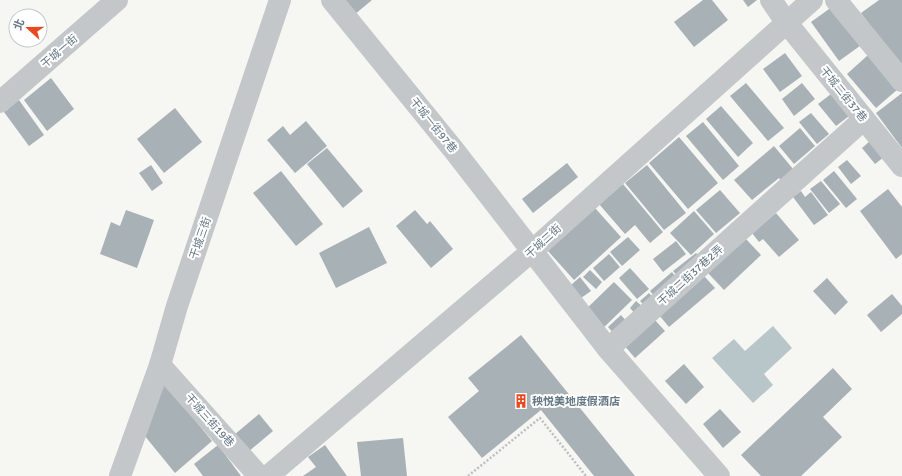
<svg xmlns="http://www.w3.org/2000/svg" width="902" height="476" font-family="Signika,'Noto Sans TC',sans-serif">
<style>
.water{fill:#b9c6c9}
.building{fill:#a8b1b6}
.lines{fill:none;stroke-linecap:round;stroke-linejoin:round}
.path{stroke:#bdbfc1;stroke-width:2.5;stroke-dasharray:2 2;stroke-linecap:butt}
.minor{stroke:#c3c7ca;stroke-width:22}
.labels{text-anchor:middle;stroke-width:4;stroke-linejoin:round;paint-order:stroke}
.street-label{font-size:11px;fill:#647785;stroke:#fff}
.poi-label{font-size:11px;font-weight:bold;fill:#647785;stroke:#fff;text-anchor:start}
</style>
<rect width="100%" height="100%" fill="#f6f6f3"/>
<path class="water" d="M773,326L792,348L764,374L773,385L753,403L712,358L734,339L745,351Z"/>
<g class="building">
<path d="M342,0H372L354,15Z"/>
<path d="M703,0H712L728,20L694,47L674,22Z"/>
<path d="M743,0H757L748,7Z"/>
<path d="M879,0H902V68L861,13Z"/>
<path d="M836,4L864,43L839,61L811,22Z"/>
<path d="M785,53L802,76L780,92L763,69Z"/>
<path d="M868,55L898,89L876,108L847,74Z"/>
<path d="M51,78L74,109L47,131L24,100Z"/>
<path d="M746,83L784,128L768,141L730,96Z"/>
<path d="M802,83L815,99L794,116L782,99Z"/>
<path d="M902,93V148L876,113Z"/>
<path d="M831,94L849,116L836,126L818,104Z"/>
<path d="M19,100L44,135L29,146L4,112Z"/>
<path d="M721,106L753,143L738,157L706,119Z"/>
<path d="M175,108L202,142L164,173L137,139Z"/>
<path d="M811,113L829,134L817,144L799,122Z"/>
<path d="M306,121L327,146L295,173L267,140L283,126L290,135Z"/>
<path d="M703,122L739,166L723,180L686,136Z"/>
<path d="M800,128L815,146L794,164L779,146Z"/>
<path d="M679,137L718,183L688,209L649,163Z"/>
<path d="M870,141L884,157L875,164L862,148Z"/>
<path d="M774,146L798,175L785,186L779,178L752,200L734,180Z"/>
<path d="M327,148L363,191L343,208L307,164Z"/>
<path d="M847,160L861,176L851,184L838,167Z"/>
<path d="M567,163L578,177L533,213L522,199Z"/>
<path d="M151,165L163,183L152,191L139,173Z"/>
<path d="M647,165L686,213L664,230L625,183Z"/>
<path d="M281,171L323,224L296,246L253,193Z"/>
<path d="M834,171L857,199L846,208L823,180Z"/>
<path d="M821,181L840,204L829,213L810,189Z"/>
<path d="M623,184L663,232L650,243L635,225L625,234L599,204Z"/>
<path d="M888,189L902,207V254L896,259L860,211Z"/>
<path d="M720,190L740,213L716,233L696,210Z"/>
<path d="M801,191L805,197L811,192L828,215L814,225L793,197Z"/>
<path d="M595,208L621,237L574,280L548,251Z"/>
<path d="M126,210L154,220L137,268L100,254L111,222L120,226Z"/>
<path d="M415,210L427,224L430,221L453,249L431,268L396,226Z"/>
<path d="M694,211L714,234L691,255L670,233Z"/>
<path d="M776,213L799,240L779,257L763,239L759,242L752,233Z"/>
<path d="M369,227L387,263L336,288L319,253Z"/>
<path d="M628,237L640,250L622,266L610,252Z"/>
<path d="M745,238L761,255L724,290L708,273Z"/>
<path d="M676,241L686,254L663,272L653,259Z"/>
<path d="M696,253L702,259L679,278L673,271Z"/>
<path d="M609,254L620,267L604,281L593,268Z"/>
<path d="M630,268L649,289L637,299L619,278Z"/>
<path d="M590,270L602,282L596,289L583,277Z"/>
<path d="M672,272L677,279L656,298L650,291Z"/>
<path d="M704,276L715,288L669,327L659,315Z"/>
<path d="M580,277L591,291L581,298L571,285Z"/>
<path d="M827,278L848,302L835,315L813,291Z"/>
<path d="M614,282L632,300L598,333L581,314Z"/>
<path d="M649,293L654,299L645,306L640,301Z"/>
<path d="M892,294L902,306V314L881,332L867,315Z"/>
<path d="M636,301L644,308L637,316L630,308Z"/>
<path d="M621,315L627,322L614,334L608,327Z"/>
<path d="M653,318L665,331L635,358L623,344Z"/>
<path d="M521,335L635,476H594L541,410L482,458L448,417L479,391L468,378Z"/>
<path d="M684,364L704,387L686,404L665,381Z"/>
<path d="M833,368L852,389L823,417L842,437L801,476H761L741,455Z"/>
<path d="M163,381L212,441L175,473L140,430Z"/>
<path d="M720,409L741,432L723,448L703,424Z"/>
<path d="M259,414L273,431L248,452L234,435Z"/>
<path d="M403,438L407,476H361L357,442Z"/>
<path d="M218,445L241,476H203L194,464Z"/>
<path d="M325,445L347,476H303L316,467L308,457Z"/>
</g>
<g class="lines">
<path class="path" d="M468,476L540,418L586,476"/>
<g class="minor">
<path d="M332,0L453,149L608,349L864,119"/>
<path d="M771,0L786,22L902,166"/>
<path d="M836,0L902,81"/>
<path d="M0,102L117,0"/>
<path d="M608,349L719,476"/>
<path d="M160,365L259,476"/>
<path d="M120,476L160,365L177,306L280,0"/>
<path d="M268,476L532,251L812,0"/>
</g>
</g>
<defs>
<symbol id="building-bare" viewBox="-9 -9 18 18"><path d="M-4-6H4V6H1V3H-1V6H-4ZM-2.5-4.3h1.7v1.8h-1.7ZM.8-4.3h1.7v1.8H.8ZM-2.5-1h1.7V.8h-1.7ZM.8-1h1.7V.8H.8Z" fill="#e84921" stroke="#fff" stroke-width="2.5" paint-order="stroke"/></symbol>
</defs>
<g fill-rule="evenodd">
<use href="#building-bare" x="511" y="391" width="20" height="20"/>
</g>
<g class="labels">
<g class="street-label">
<text transform="translate(59 51) rotate(-41)" y="4">干城一街</text>
<text transform="translate(844 94) rotate(51)" y="4">干城二街37巷</text>
<text transform="translate(434 125) rotate(51)" y="4">干城一街97巷</text>
<text transform="translate(200 238) rotate(-71)" y="4">干城三街</text>
<text transform="translate(543 241) rotate(-42)" y="4">干城二街</text>
<text transform="translate(690 275) rotate(-42)" y="4">干城二街37巷2弄</text>
<text transform="translate(210 420) rotate(48)" y="4">干城三街19巷</text>
</g>
<g class="poi-label">
<text x="532" y="405">秧悦美地度假酒店</text>
</g>
</g>
<g transform="translate(28 28) rotate(291)"><circle r="19" fill="#ffffff" stroke="#c1c9ce"/>
<path d="M0-3L7 15L0 10L-7 15Z" fill="#e84921"/>
<text y="-6" font-size="11" font-weight="bold" text-anchor="middle" fill="#647785">北</text>
</g>
</svg>
